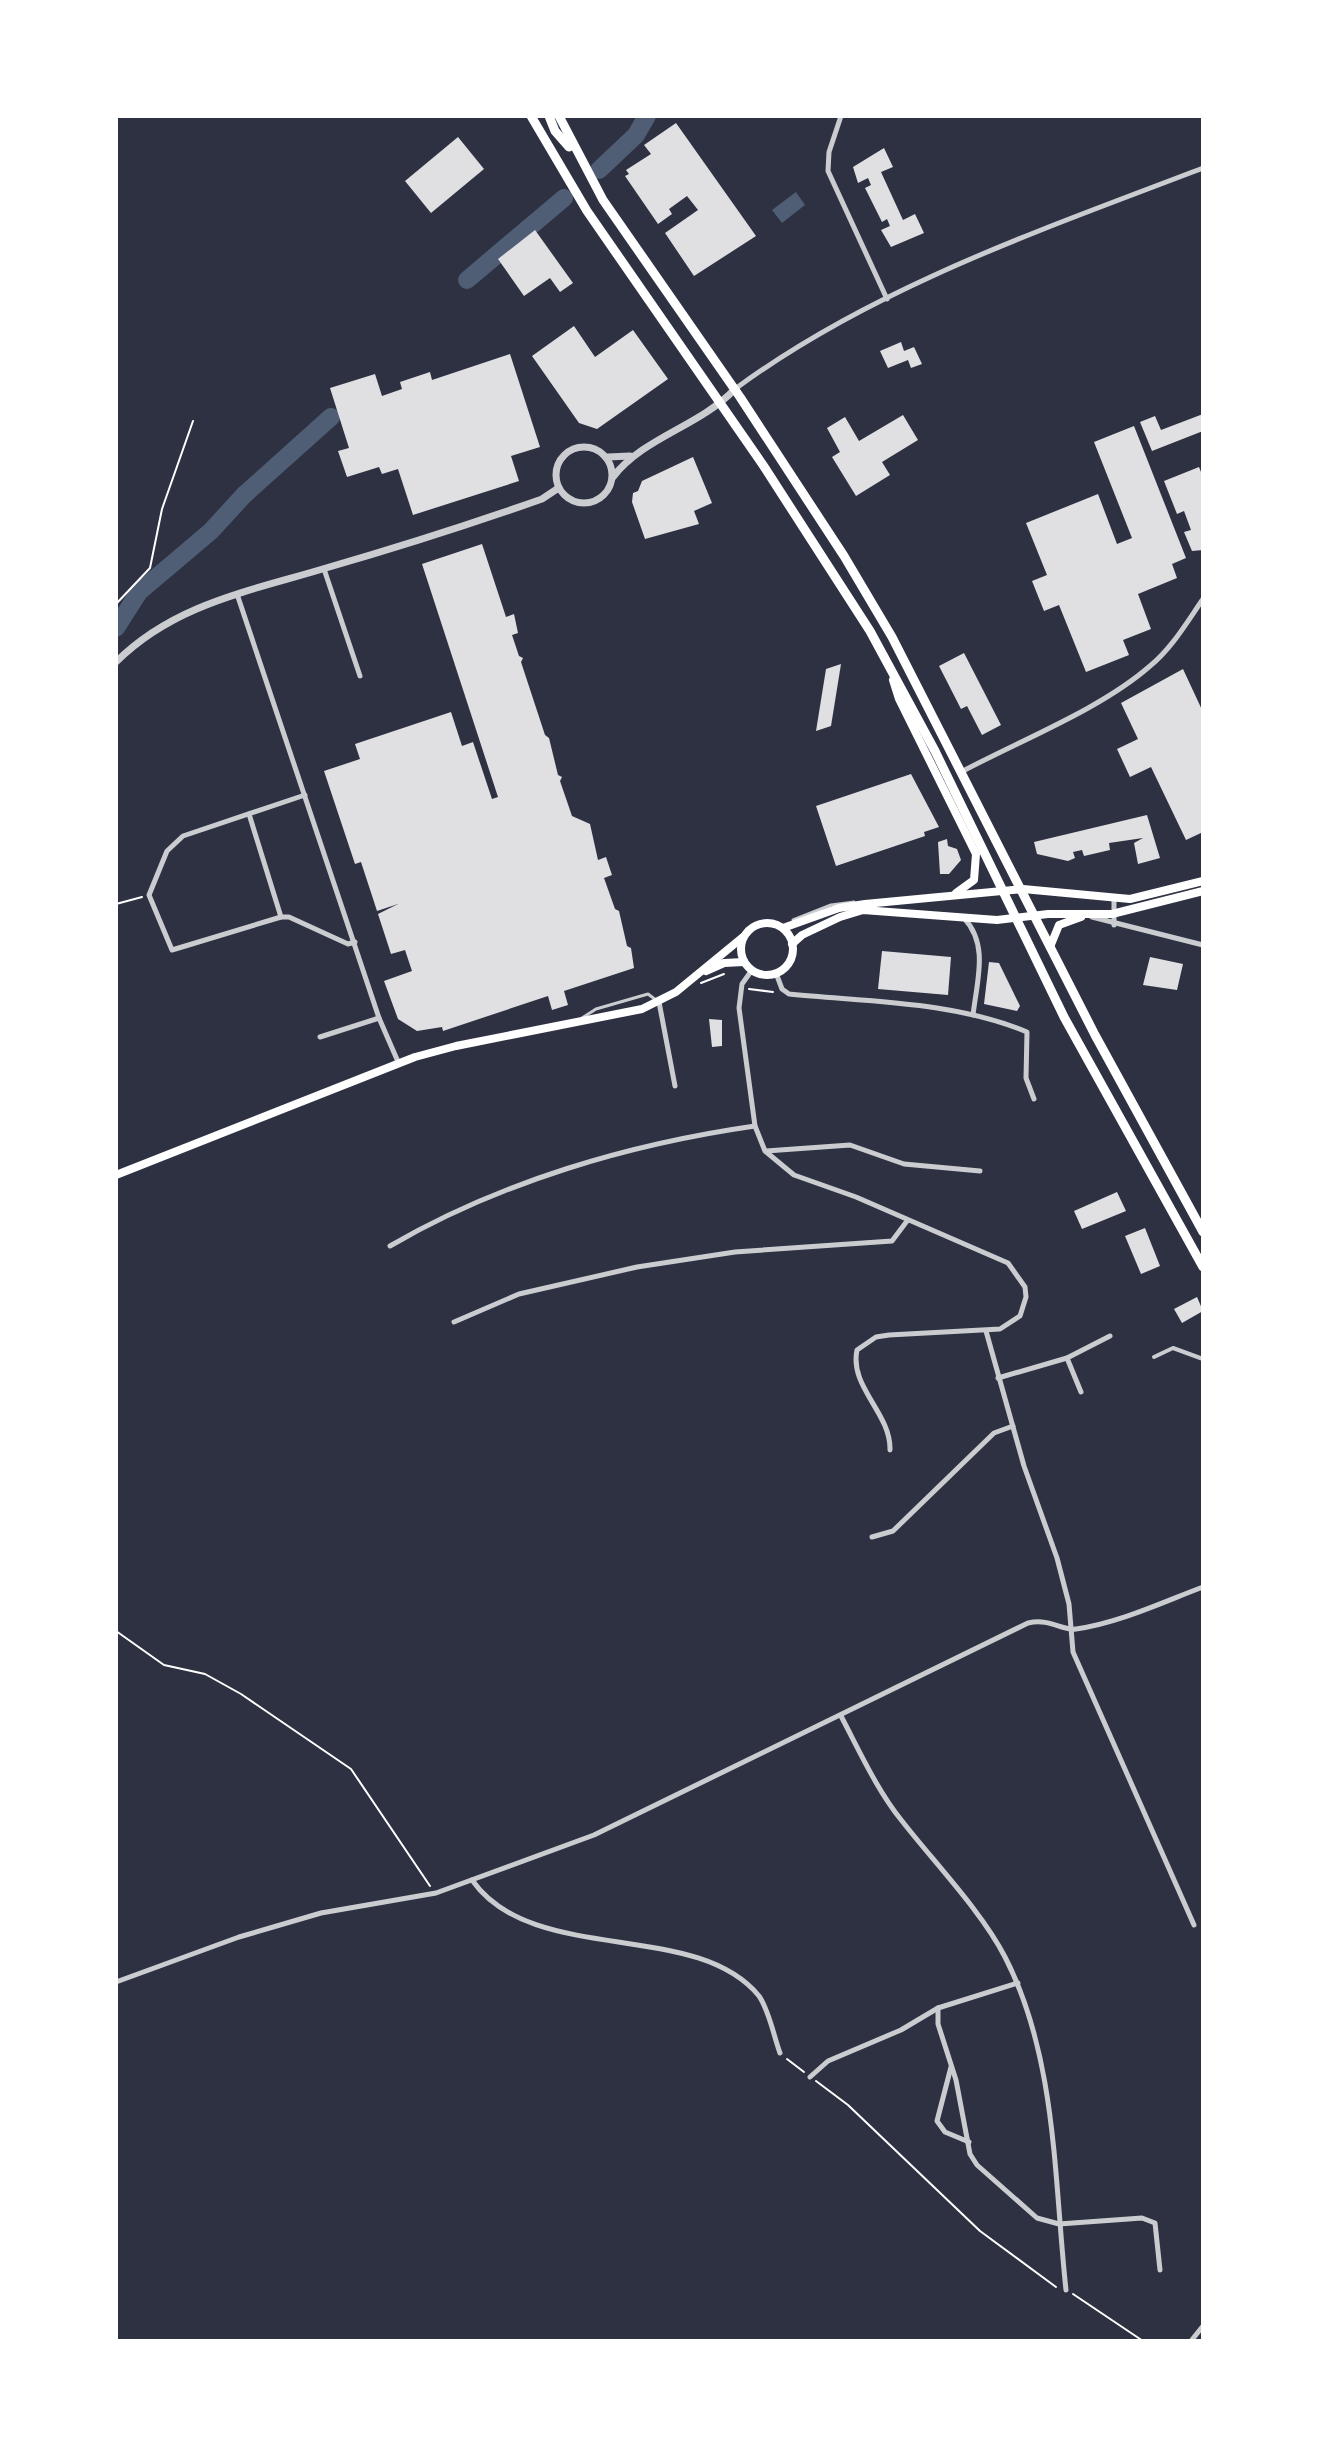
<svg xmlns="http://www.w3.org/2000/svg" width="1319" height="2457" font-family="Overpass,sans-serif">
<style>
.water{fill:#4f5d75}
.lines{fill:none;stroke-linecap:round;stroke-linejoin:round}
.river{stroke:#4f5d75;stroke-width:18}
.building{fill:#e0e0e3}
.path{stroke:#fff;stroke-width:2}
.service{stroke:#caccd0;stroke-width:3}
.pedestrian{stroke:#caccd0;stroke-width:4}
.minor{stroke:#caccd0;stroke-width:5}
.tertiary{stroke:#caccd0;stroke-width:7}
.secondary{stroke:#fff;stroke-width:8}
.primary{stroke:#fff;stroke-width:9}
</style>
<rect width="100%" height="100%" fill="#2d3142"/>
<path class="water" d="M796,192L805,205L782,223L772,210Z"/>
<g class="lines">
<g class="river">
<path d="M599,170L636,135L647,116"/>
<path d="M467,280L564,198"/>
<path d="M116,628L139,592L211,531L244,495L331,417"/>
</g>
</g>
<g class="building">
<path d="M676,123L756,236L694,276L665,233L698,210L687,196L669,209L672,214L658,224L625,176L629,174L626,170L651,154L644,145Z"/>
<path d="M458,137L484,169L431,213L405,181Z"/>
<path d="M884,148L893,167L881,172L903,220L915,214L924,233L891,247L881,230L890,226L887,219L882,222L865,188L871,185L868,178L858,183L853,167Z"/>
<path d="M535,230L573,283L560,292L550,278L524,296L498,259Z"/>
<path d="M574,326L595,357L633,330L668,379L597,429L579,423L532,356Z"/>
<path d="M901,342L904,351L914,347L922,364L911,368L908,360L888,368L880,351Z"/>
<path d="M510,354L540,447L511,456L519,481L413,515L398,469L382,474L379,467L347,477L338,451L349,448L330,388L375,374L382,396L402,389L400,382L430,372L432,380Z"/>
<path d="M1203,414V431L1152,451L1140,422L1155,416L1161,430Z"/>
<path d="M903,415L918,440L882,462L890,475L856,496L832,457L840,452L827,428L845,417L859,441Z"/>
<path d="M1134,426L1186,558L1172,564L1177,578L1138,594L1151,629L1123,640L1129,655L1086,672L1059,605L1044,611L1032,581L1047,575L1026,523L1098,494L1117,544L1132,538L1094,442Z"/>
<path d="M693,457L712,503L694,511L699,524L645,539L632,502L633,493L638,491L642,481Z"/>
<path d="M1199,467L1203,477V550L1192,551L1184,532L1191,530L1184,511L1177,514L1164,481Z"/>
<path d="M482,544L506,617L514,614L518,633L512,635L519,656L523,658L521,662L545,735L549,738L558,775L562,777L560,781L572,816L590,824L598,860L606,857L612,875L604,878L615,909L619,911L627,946L631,948L634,968L564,991L568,1005L552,1010L548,996L443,1031L442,1027L417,1031L398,1019L384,981L412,971L405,950L391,954L378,914L398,904L377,911L361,862L355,864L324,771L360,759L355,744L451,712L462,746L473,742L492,799L498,797L422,564Z"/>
<path d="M964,653L1001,725L982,735L967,706L961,709L939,666Z"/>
<path d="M841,664L831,726L816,731L826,669Z"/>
<path d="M1183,669L1203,712V832L1186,840L1151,767L1130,777L1117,749L1138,739L1121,703Z"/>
<path d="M911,774L939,827L924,832L925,836L836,866L816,806Z"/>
<path d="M1147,815L1160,858L1138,864L1134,843L1143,838L1109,843L1110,850L1084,856L1082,850L1073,852L1075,858L1068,861L1037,854L1034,842Z"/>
<path d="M947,839L948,846L957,849L961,860L949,874H940L938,842Z"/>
<path d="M882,951L951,957L948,995L878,989Z"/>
<path d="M1150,957L1183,964L1177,990L1143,985Z"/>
<path d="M989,962L999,963L1020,1006L1017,1011L984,1004Z"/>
<path d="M709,1019L722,1020V1046L712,1047Z"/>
<path d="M1117,1192L1126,1211L1082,1229L1074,1211Z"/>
<path d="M1145,1228L1160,1266L1141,1274L1125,1236Z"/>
<path d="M1197,1297L1203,1311L1182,1323L1174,1309Z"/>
</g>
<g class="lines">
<g class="path">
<path d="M116,604L150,568L162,509L193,421"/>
<path d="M116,904L142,897"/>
<path d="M701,983L724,974"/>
<path d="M749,989L773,992"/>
<path d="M116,1631L164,1665L205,1674L241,1694L351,1769L430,1886"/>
<path d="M787,2059L804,2072"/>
<path d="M816,2081L848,2105L980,2231L1056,2287"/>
<path d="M1073,2294L1143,2341"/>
</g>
<g class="service">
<path d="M793,920L831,905L854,902"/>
<path d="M582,1018L596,1009L648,994L656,1000"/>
</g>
<path class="pedestrian" d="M1154,1357L1173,1348L1203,1359"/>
<g class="minor">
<path d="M841,116L829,152L828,171L887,299"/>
<path d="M735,389C873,287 1044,229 1203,168"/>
<path d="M324,569L360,676"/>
<path d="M237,594L379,1018L399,1064"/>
<path d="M963,771C1021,740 1101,709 1150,666C1172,648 1187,622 1203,599"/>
<path d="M305,795L183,836L167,851L149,895L172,950L281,917H289L348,944L355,942"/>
<path d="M249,814L281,917"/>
<path d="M1114,898V925"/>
<path d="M1092,917L1203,945"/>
<path d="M964,918C989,945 977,980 973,1015"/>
<path d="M752,970L742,984L739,1008L755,1126L765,1151L794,1175L856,1197L1008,1263L1025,1287L1026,1297L1020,1316L1000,1329L889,1335L876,1337L857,1350C849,1387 891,1413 890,1450"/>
<path d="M776,973L782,989L789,994C868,1002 953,1001 1027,1032L1026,1078L1034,1099"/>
<path d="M659,1002L675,1086"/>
<path d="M320,1037L379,1018"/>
<path d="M766,1151L850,1145L904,1164L980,1171"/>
<path d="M390,1246C500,1182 629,1144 755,1126"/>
<path d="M454,1322L519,1294L637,1267L735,1252L892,1241L907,1221"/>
<path d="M986,1331L1024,1466L1057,1558L1069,1604L1073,1652L1194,1925"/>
<path d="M1067,1358L1081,1392"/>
<path d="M998,1378L1067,1358L1110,1336"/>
<path d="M872,1537L893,1531L994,1433L1013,1426"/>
<path d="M841,1716C860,1752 877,1790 902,1821C934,1862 982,1912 1005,1957C1057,2058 1054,2180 1066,2290"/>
<path d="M472,1880C533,1967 695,1918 759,1996C769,2010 774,2037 780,2053"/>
<path d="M116,1982L239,1937L321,1913L436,1893L594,1835L1028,1623C1051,1618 1061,1631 1076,1629C1119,1623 1163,1602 1203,1587"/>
<path d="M1018,1983L938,2008V2024L956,2080L970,2154L977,2165L1037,2218L1059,2224L1142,2218L1155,2223L1160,2270"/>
<path d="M951,2067L937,2121L945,2132L969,2142"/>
<path d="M810,2077L828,2061L901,2030L938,2008"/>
<path d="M1191,2341L1203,2326"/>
</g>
<g class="tertiary">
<circle cx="584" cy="475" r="28"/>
<path d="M608,457L630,456"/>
<path d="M613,477C644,437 698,427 734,390"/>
<path d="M116,662C174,604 250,591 326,568C399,547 471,524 542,499L557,489"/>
</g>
<g class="secondary">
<path d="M893,680L899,699L976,854L974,880L956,893"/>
<circle cx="767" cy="949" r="26"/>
<path d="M783,928L839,908L865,904L1023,889L1130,899L1203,881"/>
<path d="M792,944L802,935L840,917L863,910L997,920L1048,914H1112L1203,891"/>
<path d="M1050,947L1059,925L1081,917"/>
<path d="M706,971L724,963L744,962"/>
<path d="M116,1175L415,1057L456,1046L642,1009L676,992L743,937"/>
</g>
<g class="primary">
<path d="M531,116L587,211L763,465L870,631L935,751L1064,1017L1203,1267"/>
<path d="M549,116L555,131L569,147"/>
<path d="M559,116L603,200L740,397L844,556L892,637L1095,1035L1203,1232"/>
</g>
</g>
<rect width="1319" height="2457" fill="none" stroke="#ffffff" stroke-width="236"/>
</svg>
